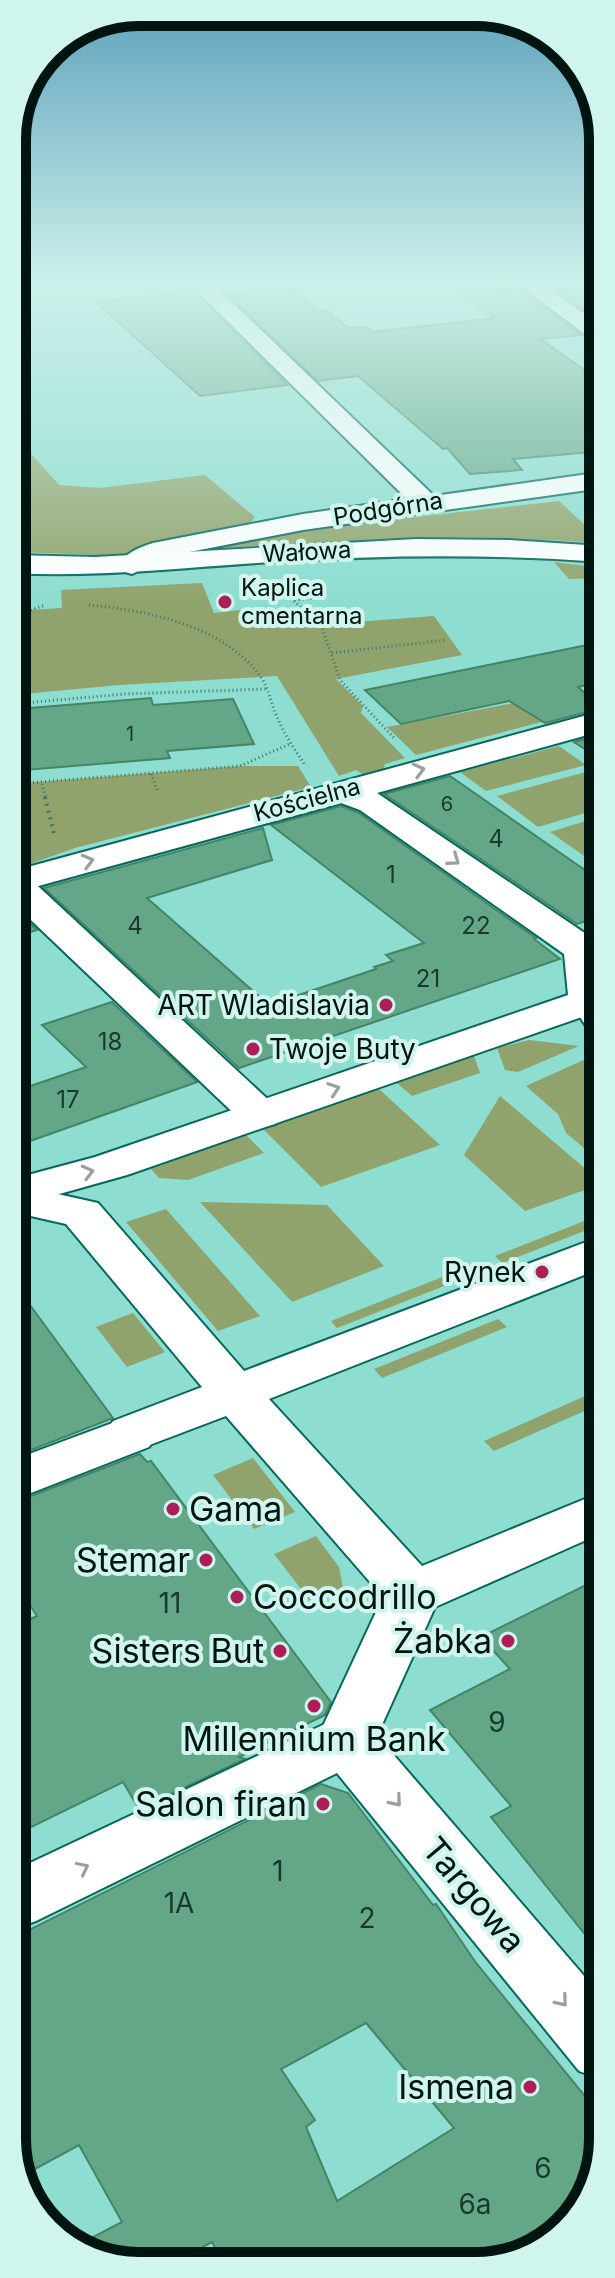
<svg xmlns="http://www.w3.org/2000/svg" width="615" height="2278" font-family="Inter,sans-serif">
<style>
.green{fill:#91a36c}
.building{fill:#64a788;stroke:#448467;stroke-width:2;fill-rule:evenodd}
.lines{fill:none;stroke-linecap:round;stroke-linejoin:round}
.pedestrian-casing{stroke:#06675d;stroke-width:4}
.minor-casing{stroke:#06675d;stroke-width:4}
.tertiary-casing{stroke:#06675d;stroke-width:4}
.path-far1{stroke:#42726a;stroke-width:3;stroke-dasharray:1 3;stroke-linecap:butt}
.path{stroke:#42726a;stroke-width:4;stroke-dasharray:2 5;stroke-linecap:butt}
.pedestrian{fill:#fff;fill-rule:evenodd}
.minor{fill:#fff;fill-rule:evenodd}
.tertiary{fill:#fff;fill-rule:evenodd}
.oneway{stroke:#99a19f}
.poi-dot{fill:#ad1e58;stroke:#cff5ee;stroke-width:3}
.labels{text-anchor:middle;stroke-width:8;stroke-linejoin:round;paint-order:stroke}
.far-number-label{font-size:20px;fill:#19392e}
.far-street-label{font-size:24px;fill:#001410;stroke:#cff5ee}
.far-poi-label{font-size:24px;fill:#001410;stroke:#cff5ee;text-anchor:start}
.number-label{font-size:24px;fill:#19392e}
.poi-label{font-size:28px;fill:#001410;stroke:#cff5ee;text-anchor:end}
.near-number-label{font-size:28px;fill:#19392e}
.near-poi-label{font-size:34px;fill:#001410;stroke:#cff5ee;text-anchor:end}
.near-street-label{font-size:34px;fill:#001410;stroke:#cff5ee}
.rim{fill:none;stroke:#001410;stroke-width:10}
</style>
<rect width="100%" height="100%" fill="#8dddd0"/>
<g class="green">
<path d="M12,448L28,450L59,485L100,488L205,475L255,517L246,528L122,556L18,552L12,549Z"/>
<path d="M559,501L589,529L602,530V543C460,534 318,541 176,551L353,524Z"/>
<path d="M554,562L602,568V589L593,578L569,579Z"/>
<path d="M202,583L214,613L266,607L277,628L434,616L462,655L336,679L363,706L361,713L405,758L385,764L383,771L365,776L356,770L339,776L277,676L119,685L13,695L12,611L62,608L61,590Z"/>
<path d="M541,698L553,710L602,699V706L416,755L387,727Z"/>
<path d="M559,746L586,765L486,791L460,772Z"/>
<path d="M240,766H298L311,787L75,848L21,867L13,858V784Z"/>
<path d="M597,769L602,773V808L538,827L497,796Z"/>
<path d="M602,816V854L587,858L550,832Z"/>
<path d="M529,1040L579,1046L518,1072L505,1070L497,1048Z"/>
<path d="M599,1053L602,1055V1163L566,1133L558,1114L526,1086Z"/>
<path d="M474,1056L480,1073L412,1096L397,1083Z"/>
<path d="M379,1089L440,1145L321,1187L263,1129Z"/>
<path d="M500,1096L602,1183V1184L525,1211L464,1155Z"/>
<path d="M246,1135L264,1153L188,1180L159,1178L151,1169Z"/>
<path d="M200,1202L327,1205L384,1266L292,1302Z"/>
<path d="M166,1209L260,1316L218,1331L126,1222Z"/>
<path d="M602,1214V1224L502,1263L495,1256Z"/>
<path d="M455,1272L462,1279L337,1328L331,1321Z"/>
<path d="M133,1313L165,1352L127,1367L96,1327Z"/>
<path d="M498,1319L507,1327L382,1378L374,1369Z"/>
<path d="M585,1396L596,1406L494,1451L484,1441Z"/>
<path d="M253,1458L295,1512L254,1529L213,1475Z"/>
<path d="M316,1536L339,1567L343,1587L311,1602L274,1554Z"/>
</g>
<g class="building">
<path d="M578,282H602V322L549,285Z"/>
<path d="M518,288L581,335L540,339L602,382V451L513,459L522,470L470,474L447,448L443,449L358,376L318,381L229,295L294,289L319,311L326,310L348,328L366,327L373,332L495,318L460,294Z"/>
<path d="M185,292L193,299L200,298L287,385L200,396L96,302Z"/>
<path d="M602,642V681L578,687L602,708L545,723L509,701L401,724L365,690Z"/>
<path d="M151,698L153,705L233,699L254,744L167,751L170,758L13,771V728L21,726L18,709Z"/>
<path d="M602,734V760L574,742Z"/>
<path d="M450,776L602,882V916L577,924L384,794Z"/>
<path d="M341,806L359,813L536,938L534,939L560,959L239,1068L44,888L263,828L272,860L147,898L269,1005L376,969L374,967L393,961L386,955L424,943L271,825Z"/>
<path d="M13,907L37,930L13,937Z"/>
<path d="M112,1002L197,1082L13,1147V1092L86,1067L42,1025Z"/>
<path d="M13,1282L113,1418L13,1457Z"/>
<path d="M140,1454L147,1462L151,1461L331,1702L325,1715L239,1757L245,1759L139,1809L123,1782L13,1836V1627L37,1616L13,1578V1503Z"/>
<path d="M602,1577L603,1785V1957L491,1817L511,1806L430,1710L510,1669L481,1637Z"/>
<path d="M321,1784L348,1793L433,1905L436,1904L476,1963L603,2118V2147L571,2223L493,2265L223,2264L212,2242L170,2264L113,2263L80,2244L122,2222L79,2145L22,2176L13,2156V1938ZM366,2023L454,2128L337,2201L306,2127L315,2120L281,2069Z"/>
</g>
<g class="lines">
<defs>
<g id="pedestrian">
<path d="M13,872L26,875L275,1106L282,1115L275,1124L260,1128L245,1124L13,903Z"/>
<path d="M589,989L602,992V1032L588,1029L569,1001L575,992Z"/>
<path d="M13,1184L98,1203L244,1371L602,1236V1268L269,1399L422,1566L602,1492V1533L435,1607L367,1758L346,1765L325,1758L316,1741L383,1597L226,1416L131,1452L113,1447L105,1434L113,1421L202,1387L66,1224L13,1212Z"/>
</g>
<g id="minor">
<path d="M188,282H211L434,496L602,472V488L303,530L169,556L132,574L122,571L118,565C127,552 138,548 153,543L303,514L407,499Z"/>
<path d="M515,282H539L602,326V343L594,341Z"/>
<path d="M602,711V731L377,793L592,938L602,951V1010L127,1175L13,1207V1179L95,1157L568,995L564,954L360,810L341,803L13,893V871Z"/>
<path d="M131,1416L149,1421L157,1434L149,1447L13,1500V1460Z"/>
<path d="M346,1717L367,1724L603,1998V2080L579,2071L337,1773L36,1921L13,1929V1871L325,1724Z"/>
</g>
<path id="tertiary" d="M416,539L509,540L602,546V562C492,554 383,555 274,562C187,567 100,578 12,573V555L95,557Z"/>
</defs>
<use href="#pedestrian" class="pedestrian-casing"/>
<use href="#minor" class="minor-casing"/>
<use href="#tertiary" class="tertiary-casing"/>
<g class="path-far1">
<path d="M287,587L293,600L315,598"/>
<path d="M294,601L321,625L340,680L394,738"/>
<path d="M89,605C149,611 223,625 261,677C269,689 271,704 277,717C284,734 295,750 305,765"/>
<path d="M12,617L45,605"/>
<path d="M332,653L446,640"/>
<path d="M12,658L21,702"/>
<path d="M13,704L125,694L266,689"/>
<path d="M151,774L158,792"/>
<path d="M13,784L240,766L290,744"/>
<path d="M42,784L46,799"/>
</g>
<path class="path" d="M45,797L54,834"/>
<use href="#pedestrian" class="pedestrian"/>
<use href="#minor" class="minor"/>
<use href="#tertiary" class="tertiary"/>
</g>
<defs><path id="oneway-chevron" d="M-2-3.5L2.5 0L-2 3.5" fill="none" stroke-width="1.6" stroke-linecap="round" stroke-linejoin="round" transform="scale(2)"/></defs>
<g class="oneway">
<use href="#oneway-chevron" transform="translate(419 770) rotate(-15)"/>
<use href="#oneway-chevron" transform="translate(454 860) rotate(35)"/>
<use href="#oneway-chevron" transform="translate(88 861) rotate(-15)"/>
<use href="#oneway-chevron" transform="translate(334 1089) rotate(-19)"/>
<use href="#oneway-chevron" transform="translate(88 1172) rotate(-15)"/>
<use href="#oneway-chevron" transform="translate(396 1801) rotate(50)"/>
<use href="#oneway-chevron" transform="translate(83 1868) rotate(-26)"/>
<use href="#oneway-chevron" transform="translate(562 2001) rotate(50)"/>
</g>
<linearGradient id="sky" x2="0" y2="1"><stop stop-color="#5fa2bd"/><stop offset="0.47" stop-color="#ccf0ea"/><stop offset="1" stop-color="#ccf0ea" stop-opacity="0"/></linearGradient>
<rect width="615" height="601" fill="url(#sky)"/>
<g class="poi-dot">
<circle cx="225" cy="602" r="8"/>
<circle cx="386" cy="1005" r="8"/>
<circle cx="253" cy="1049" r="8"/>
<circle cx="542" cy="1272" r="8"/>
<circle cx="173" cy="1509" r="8"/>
<circle cx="206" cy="1560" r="8"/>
<circle cx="237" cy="1597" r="8"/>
<circle cx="508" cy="1641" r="8"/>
<circle cx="280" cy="1651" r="8"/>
<circle cx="314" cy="1706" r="8"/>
<circle cx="323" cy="1804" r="8"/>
<circle cx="530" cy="2087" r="8"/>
</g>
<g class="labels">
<g class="far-number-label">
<text x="130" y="741">1</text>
<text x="447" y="811">6</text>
</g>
<g class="far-street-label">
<text transform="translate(388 509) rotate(-9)" y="8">Podgórna</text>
<text transform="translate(307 552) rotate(-3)" y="8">Wałowa</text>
<text transform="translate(307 800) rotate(-15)" y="8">Kościelna</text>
</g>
<g class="far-poi-label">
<text x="241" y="596">Kaplica<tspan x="241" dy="28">cmentarna</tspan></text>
</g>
<g class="number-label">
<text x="496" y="847">4</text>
<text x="391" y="883">1</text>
<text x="135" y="934">4</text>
<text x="476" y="934">22</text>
<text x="428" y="987">21</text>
<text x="110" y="1050">18</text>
<text x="68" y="1108">17</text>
</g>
<g class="poi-label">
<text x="370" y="1015">ART Wladislavia</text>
<text x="269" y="1059" text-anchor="start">Twoje Buty</text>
<text x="526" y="1282">Rynek</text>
</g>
<g class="near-number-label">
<text x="170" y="1613">11</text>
<text x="497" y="1732">9</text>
<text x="278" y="1881">1</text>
<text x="179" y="1913">1A</text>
<text x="367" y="1928">2</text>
<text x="543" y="2178">6</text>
<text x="475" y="2214">6a</text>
</g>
<g class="near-poi-label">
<text x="189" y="1521" text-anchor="start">Gama</text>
<text x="190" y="1572">Stemar</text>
<text x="253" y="1609" text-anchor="start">Coccodrillo</text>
<text x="492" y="1653">Żabka</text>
<text x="264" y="1663">Sisters But</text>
<text x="314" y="1751" text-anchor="middle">Millennium Bank</text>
<text x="307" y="1816">Salon firan</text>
<text x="514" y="2099">Ismena</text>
</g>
<g class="near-street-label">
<text transform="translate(474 1895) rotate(50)" y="12">Targowa</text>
</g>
</g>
<path d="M0 0H615V2278H0ZM139 26H476A113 113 0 0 1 589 139V2139A113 113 0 0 1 476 2252H139A113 113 0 0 1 26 2139V139A113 113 0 0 1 139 26Z" fill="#cff5ee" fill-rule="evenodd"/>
<path class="rim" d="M139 26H476A113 113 0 0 1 589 139V2139A113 113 0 0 1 476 2252H139A113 113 0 0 1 26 2139V139A113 113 0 0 1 139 26Z"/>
</svg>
